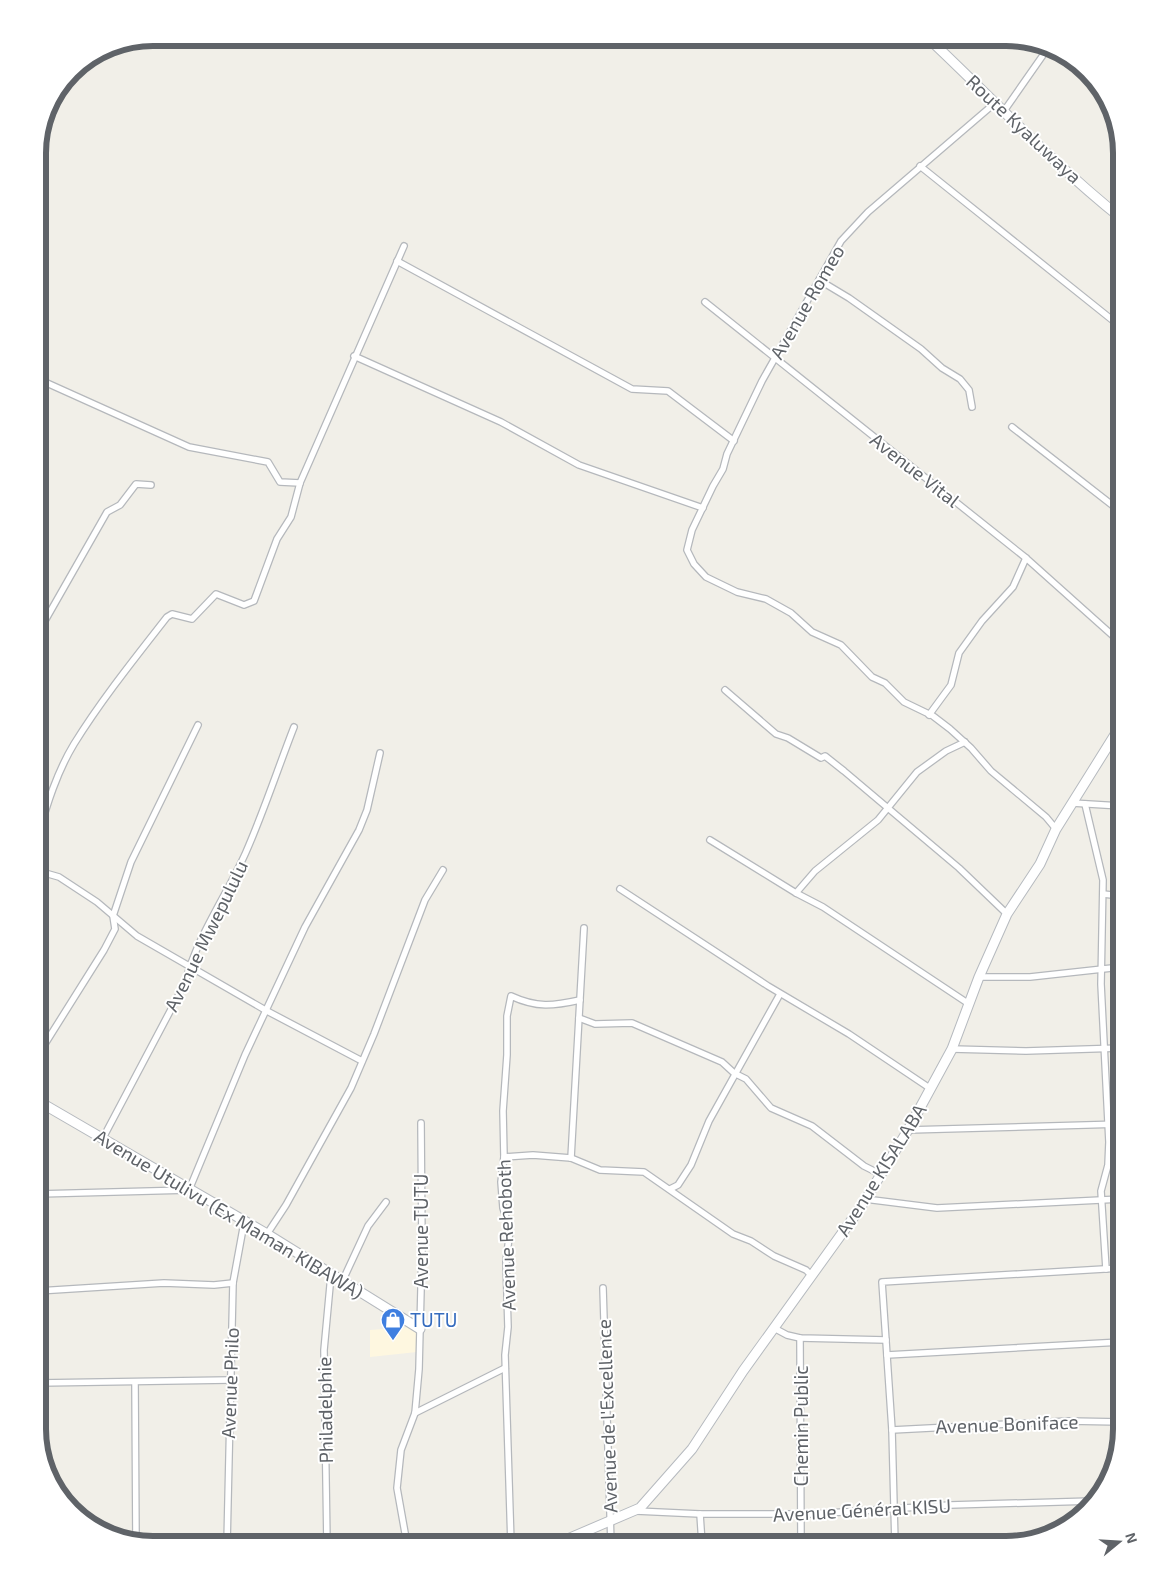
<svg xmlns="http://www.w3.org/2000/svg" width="1159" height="1582" font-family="'Exo 2',sans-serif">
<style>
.commercial{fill:#fef7e0}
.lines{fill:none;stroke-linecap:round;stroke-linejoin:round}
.street-casing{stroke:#b5b8bc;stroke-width:8}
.secondary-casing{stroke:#b6babf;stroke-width:11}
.street{stroke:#fff;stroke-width:5.5}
.secondary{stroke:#fff;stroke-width:9}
.labels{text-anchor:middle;stroke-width:4;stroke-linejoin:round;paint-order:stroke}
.street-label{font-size:19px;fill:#5f6368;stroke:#fff}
.shop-label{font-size:19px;fill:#366cbe;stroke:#fff;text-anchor:start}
.rim{fill:none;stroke:#5f6368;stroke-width:6}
</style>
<rect width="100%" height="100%" fill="#f1efe8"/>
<path class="commercial" d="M411,1327L416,1329L417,1352L370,1357V1330Z"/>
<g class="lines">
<defs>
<g id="street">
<path d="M995,103L868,212L841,241L762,381L727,454L723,469L713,486L692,530L687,550L694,564L706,577L737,592L766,599L791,613L812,632L841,645L872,677L885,683L904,702L933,716L950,729L971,748L991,771L1046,817L1056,829"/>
<path d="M1004,111L1048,48"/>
<path d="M920,166L1121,327"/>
<path d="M397,261L632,389L668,391L734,441"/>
<path d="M819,280L849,298L921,349L942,368L960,379L969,390L972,407"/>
<path d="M705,302L1026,558L1121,643"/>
<path d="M354,356L501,422L579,465L703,508"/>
<path d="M38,379L189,447L268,462L280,482L300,483"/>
<path d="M1012,427L1121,512"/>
<path d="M38,633L107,512L120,505L136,484L151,485"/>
<path d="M725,690L776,734L788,738L821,758L825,756L844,771L959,868L1007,914"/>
<path d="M929,715L951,685L959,653L982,621L1013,587L1026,558"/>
<path d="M1072,803L1121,806"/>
<path d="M1085,804L1103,880L1101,984L1109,1142L1108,1165L1101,1191L1106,1269"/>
<path d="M38,836C47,804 57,772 74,744C102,699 135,658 167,617L172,614L192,619L216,594L244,605L254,601L277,539L291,517L300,483L404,246"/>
<path d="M710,840L796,893L823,907L969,1004"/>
<path d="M38,871L59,877L97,902L137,936L267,1011L362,1061"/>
<path d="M620,889L768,986L849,1034L931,1089"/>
<path d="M796,893L815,871L878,820L917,772L946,751L965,742"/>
<path d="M1103,894L1121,896"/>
<path d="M979,977H1030L1121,967"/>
<path d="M579,1018L595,1024L632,1023L722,1062L734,1073L746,1079L771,1108L812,1126L864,1166L880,1174"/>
<path d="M952,1049L1026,1051L1121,1048"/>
<path d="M38,1055L104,950L115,929L113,916L131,862L198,725"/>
<path d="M908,1130L1121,1124"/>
<path d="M103,1138L185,983C197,936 227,895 246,852C264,811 278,768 294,727"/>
<path d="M504,1157L533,1155L571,1158L600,1170L644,1172L733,1234L751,1241L774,1256L806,1270L811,1275"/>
<path d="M571,1158L584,928"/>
<path d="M670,1189L678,1185L691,1165L709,1121L780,994"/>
<path d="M38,1194L189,1190L245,1055L305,927L359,830L367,810L380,753"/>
<path d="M865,1199L937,1208L1121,1199"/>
<path d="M267,1234L286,1205L351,1088L374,1034L425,900L443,870"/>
<path d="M342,1282L368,1226L386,1202"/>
<path d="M603,1288L611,1544"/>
<path d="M38,1291L164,1283L214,1285L233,1283"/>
<path d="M774,1328L787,1335L800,1338L886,1340"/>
<path d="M800,1338L801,1544"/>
<path d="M887,1355L1121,1342"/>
<path d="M135,1382L136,1541"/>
<path d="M38,1383L230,1380"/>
<path d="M415,1413L505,1368"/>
<path d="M892,1430L1069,1421L1121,1422"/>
<path d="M636,1511L700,1514H812L950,1505L1092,1501"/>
<path d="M700,1514L702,1544"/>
<path d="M227,1544L233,1283L244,1223"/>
<path d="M327,1544L324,1350L331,1275"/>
<path d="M407,1544L397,1488L401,1450L415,1413L419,1369L422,1249L421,1123"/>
<path d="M511,1544L505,1355L508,1327L506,1261L510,1230L503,1208L501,1182L504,1157L503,1111L507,1055V1016L511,996C537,1008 553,1006 580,1000"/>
<path d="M895,1544L892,1430L882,1282L1121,1268"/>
</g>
<g id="secondary">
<path d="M928,38C992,98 1052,163 1121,218"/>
<path d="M38,1101L267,1234L420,1329"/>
<path d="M556,1544L640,1508L692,1449L743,1371L861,1207L908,1130L952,1049L979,977L1007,914L1040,864L1056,829L1121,725"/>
</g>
</defs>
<use href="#street" class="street-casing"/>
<use href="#secondary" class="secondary-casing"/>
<use href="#street" class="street"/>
<use href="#secondary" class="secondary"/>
</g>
<defs>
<symbol id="shop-pin" viewBox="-11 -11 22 30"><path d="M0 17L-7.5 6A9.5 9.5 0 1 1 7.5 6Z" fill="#3f7fe0" stroke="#fff"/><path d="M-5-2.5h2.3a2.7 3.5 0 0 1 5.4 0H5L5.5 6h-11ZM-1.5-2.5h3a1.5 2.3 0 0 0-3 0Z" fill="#fff"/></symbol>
</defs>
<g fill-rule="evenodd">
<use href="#shop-pin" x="379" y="1306" width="28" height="38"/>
</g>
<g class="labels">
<g class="street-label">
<text transform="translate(1024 129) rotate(43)" y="7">Route Kyaluwaya</text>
<text transform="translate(807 302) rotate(-60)" y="7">Avenue Romeo</text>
<text transform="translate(915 470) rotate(38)" y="7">Avenue Vital</text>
<text transform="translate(206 936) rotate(-64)" y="7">Avenue Mwepululu</text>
<text transform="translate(881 1170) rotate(-58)" y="7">Avenue KISALABA</text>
<text transform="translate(229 1214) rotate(31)" y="7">Avenue Utulivu (Ex Maman KIBAWA)</text>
<text transform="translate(421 1231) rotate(-90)" y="7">Avenue TUTU</text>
<text transform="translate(506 1235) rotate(-92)" y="7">Avenue Rehoboth</text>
<text transform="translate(230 1383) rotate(-88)" y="7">Avenue Philo</text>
<text transform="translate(325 1410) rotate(-91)" y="7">Philadelphie</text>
<text transform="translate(607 1416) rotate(-92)" y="7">Avenue de l'Excellence</text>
<text transform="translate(1007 1424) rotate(-2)" y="7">Avenue Boniface</text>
<text transform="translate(801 1426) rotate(-90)" y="7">Chemin Public</text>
<text transform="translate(862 1510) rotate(-3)" y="7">Avenue Général KISU</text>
</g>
<g class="shop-label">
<text x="410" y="1327">TUTU</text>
</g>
</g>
<path d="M0 0H1159V1582H0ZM153 46H1006A107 107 0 0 1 1113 153V1429A107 107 0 0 1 1006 1536H153A107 107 0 0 1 46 1429V153A107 107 0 0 1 153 46Z" fill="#fff" fill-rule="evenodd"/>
<path class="rim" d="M153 46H1006A107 107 0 0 1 1113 153V1429A107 107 0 0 1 1006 1536H153A107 107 0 0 1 46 1429V153A107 107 0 0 1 153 46Z"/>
<g transform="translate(1119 1542) rotate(72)" stroke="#ffffff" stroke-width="4" paint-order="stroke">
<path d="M0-4L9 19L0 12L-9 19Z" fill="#5f6368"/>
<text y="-8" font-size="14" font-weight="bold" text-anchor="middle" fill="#5f6368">N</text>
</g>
</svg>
